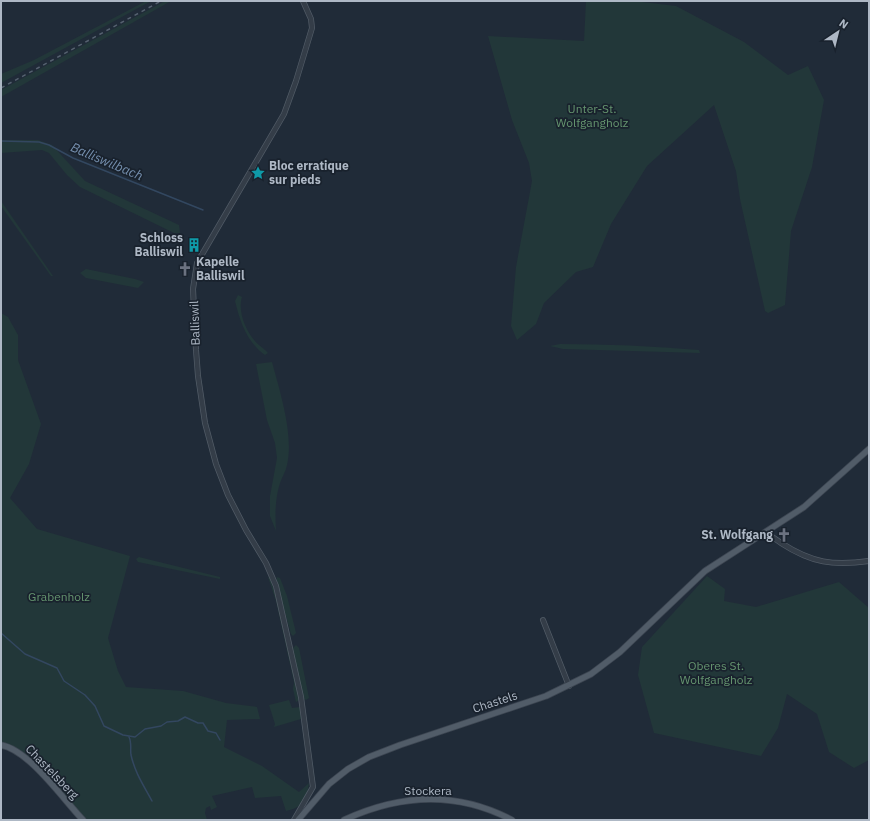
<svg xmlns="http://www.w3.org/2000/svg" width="870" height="821" font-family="'IBM Plex Sans',sans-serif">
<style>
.green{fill:#223739}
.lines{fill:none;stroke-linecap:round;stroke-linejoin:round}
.stream{stroke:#334760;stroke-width:1.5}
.minor-casing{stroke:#515b66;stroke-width:6}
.major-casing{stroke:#3d4652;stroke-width:7}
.minor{stroke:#343d48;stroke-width:4.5}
.major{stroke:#515c68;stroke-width:5.5}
.rail{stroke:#55616f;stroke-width:1.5;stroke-dasharray:4 4;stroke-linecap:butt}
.labels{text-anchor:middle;stroke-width:3.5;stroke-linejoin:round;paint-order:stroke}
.park-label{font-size:12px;fill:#65956f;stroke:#19222d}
.poi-label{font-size:12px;font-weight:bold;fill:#aeb8c5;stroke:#19222d;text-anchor:start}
.street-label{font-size:12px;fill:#aeb8c5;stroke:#19222d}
.water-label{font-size:13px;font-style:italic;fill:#758fae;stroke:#19222d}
</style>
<rect width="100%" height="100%" fill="#202b38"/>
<g class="green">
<path d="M146,1H151L1,83V74L34,60Z"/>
<path d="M165,1H171L1,97V90Z"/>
<path d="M586,1H634L676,6L744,42L788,75L808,66L824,100L812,167L791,231L785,305L768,313L765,311L740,199L736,171L714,105L647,166L611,224L593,267L576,272L544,303L536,324L517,340L511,326L516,267L532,181L529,163L512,120L488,36L584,41Z"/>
<path d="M1,140H38L52,145L85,181L179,225L180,233H174L80,187L67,175L49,153L42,150L1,153Z"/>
<path d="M1,201L53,276H51L1,206Z"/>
<path d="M86,269L135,279L144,282L138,288L86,278L80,273Z"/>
<path d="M238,295L242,297C237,312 247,335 259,345C262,348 266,350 268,353L265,355C247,342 240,322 235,301Z"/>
<path d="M1,313L8,317L18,335V360L41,424L29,464L10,498L37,529L130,556L108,638L118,671L126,687L183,691L226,703L257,707L260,719L227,720L224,747L262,766L299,792L309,783C307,799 302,808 286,811L281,796L255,798L252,787L212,796L217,807L211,810L210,806L206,808L205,813L207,820H86C65,798 30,748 1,742Z"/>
<path d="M560,344C607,344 653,346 699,350L700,353L563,349L550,346Z"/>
<path d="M272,362C280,392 294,435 287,465C286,471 282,477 280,483C275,499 275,514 276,531L270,516V496L277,458L275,443L267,420L256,364Z"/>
<path d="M139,557L220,577V579L138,562L136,559Z"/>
<path d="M707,576L725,589L724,601L756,607L839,582L869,608V760L854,768L829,752L817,714L787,694L778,728L761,756L654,733L638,675L642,647Z"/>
<path d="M268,577L270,578L278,602L299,700L296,702L293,689L294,682L276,601Z"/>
<path d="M277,577L280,578L287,596L296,633L293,636L291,634L276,581Z"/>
<path d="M296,645L299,648L309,698L306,700L303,698L293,648Z"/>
<path d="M289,700L292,708L300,707L301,719L274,727L275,724L269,705Z"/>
</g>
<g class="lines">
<g class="stream">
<path d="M1,141L39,142L49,145L73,158L203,210"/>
<path d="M1,633L25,654L57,668L64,681L85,695L95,706L104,726L123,735L135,737L145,729L161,726L167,722L178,721L185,717L198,723H203L208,731L216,733L220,740"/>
<path d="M129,737C132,743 130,749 131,755C135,773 144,786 152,801"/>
</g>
<defs>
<g id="minor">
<path d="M767,532C771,537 776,539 781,543C812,563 833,566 869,561"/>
<path d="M543,620L569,686"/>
<path d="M294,820L313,787L301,697L276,586L266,563L246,530L228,495L216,464L205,423L198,376L196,350L193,289L197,263L284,114L296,81L312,28L311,19L303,1"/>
</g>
<g id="major">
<path d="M1,745C29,750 63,799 83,820"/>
<path d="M298,820L329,784L348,769L369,757L400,745L546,696L591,674L620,652L705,571L804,507L869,449"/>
<path d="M344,820C400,794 457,791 512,820"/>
</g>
</defs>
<use href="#minor" class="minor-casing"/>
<use href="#major" class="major-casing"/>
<use href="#minor" class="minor"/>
<use href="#major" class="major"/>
<path class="rail" d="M1,88L161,1"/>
</g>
<defs>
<symbol id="sight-bare" viewBox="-9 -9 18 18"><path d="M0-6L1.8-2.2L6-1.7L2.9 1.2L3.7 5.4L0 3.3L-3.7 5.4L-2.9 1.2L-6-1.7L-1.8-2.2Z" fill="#0f9aa8" stroke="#19222d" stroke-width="2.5" paint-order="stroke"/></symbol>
<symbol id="building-bare" viewBox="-9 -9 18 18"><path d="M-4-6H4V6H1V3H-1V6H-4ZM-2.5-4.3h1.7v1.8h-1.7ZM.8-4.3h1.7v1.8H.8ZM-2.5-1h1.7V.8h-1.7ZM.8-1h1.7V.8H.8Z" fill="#0f9aa8" stroke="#19222d" stroke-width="2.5" paint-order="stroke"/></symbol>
<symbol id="church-bare" viewBox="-9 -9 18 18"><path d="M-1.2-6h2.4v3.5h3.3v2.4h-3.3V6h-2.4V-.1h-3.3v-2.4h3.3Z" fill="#6b7280" stroke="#19222d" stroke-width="2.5" paint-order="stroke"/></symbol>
</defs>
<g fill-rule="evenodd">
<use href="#sight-bare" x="248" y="163" width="20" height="20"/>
<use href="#building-bare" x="184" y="235" width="20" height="20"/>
<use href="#church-bare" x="175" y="259" width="20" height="20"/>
<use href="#church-bare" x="774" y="525" width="20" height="20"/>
</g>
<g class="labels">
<g class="park-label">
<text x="592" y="113">Unter-St.<tspan x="592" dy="14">Wolfgangholz</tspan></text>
<text x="59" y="601">Grabenholz</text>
<text x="716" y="670">Oberes St.<tspan x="716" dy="14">Wolfgangholz</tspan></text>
</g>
<g class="poi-label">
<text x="269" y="170">Bloc erratique<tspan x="269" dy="14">sur pieds</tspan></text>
<text x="183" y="242" text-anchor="end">Schloss<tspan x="183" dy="14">Balliswil</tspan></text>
<text x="196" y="266">Kapelle<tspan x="196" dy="14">Balliswil</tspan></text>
<text x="773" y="539" text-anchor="end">St. Wolfgang</text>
</g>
<g class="street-label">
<text transform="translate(195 323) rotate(-92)" y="4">Balliswil</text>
<text transform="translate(495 702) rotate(-18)" y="4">Chastels</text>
<text transform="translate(52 772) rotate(46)" y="4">Chastelsberg</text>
<text x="428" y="795">Stockera</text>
</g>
<g class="water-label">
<text transform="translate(107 161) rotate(23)" y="5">Balliswilbach</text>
</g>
</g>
<rect width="870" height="821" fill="none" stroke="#aeb8c5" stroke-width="4"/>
<g transform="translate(838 32) rotate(35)" stroke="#19222d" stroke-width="3" paint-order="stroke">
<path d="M0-3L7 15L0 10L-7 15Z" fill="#aeb8c5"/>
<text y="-6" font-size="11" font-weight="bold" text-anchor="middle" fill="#aeb8c5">N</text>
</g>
</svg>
